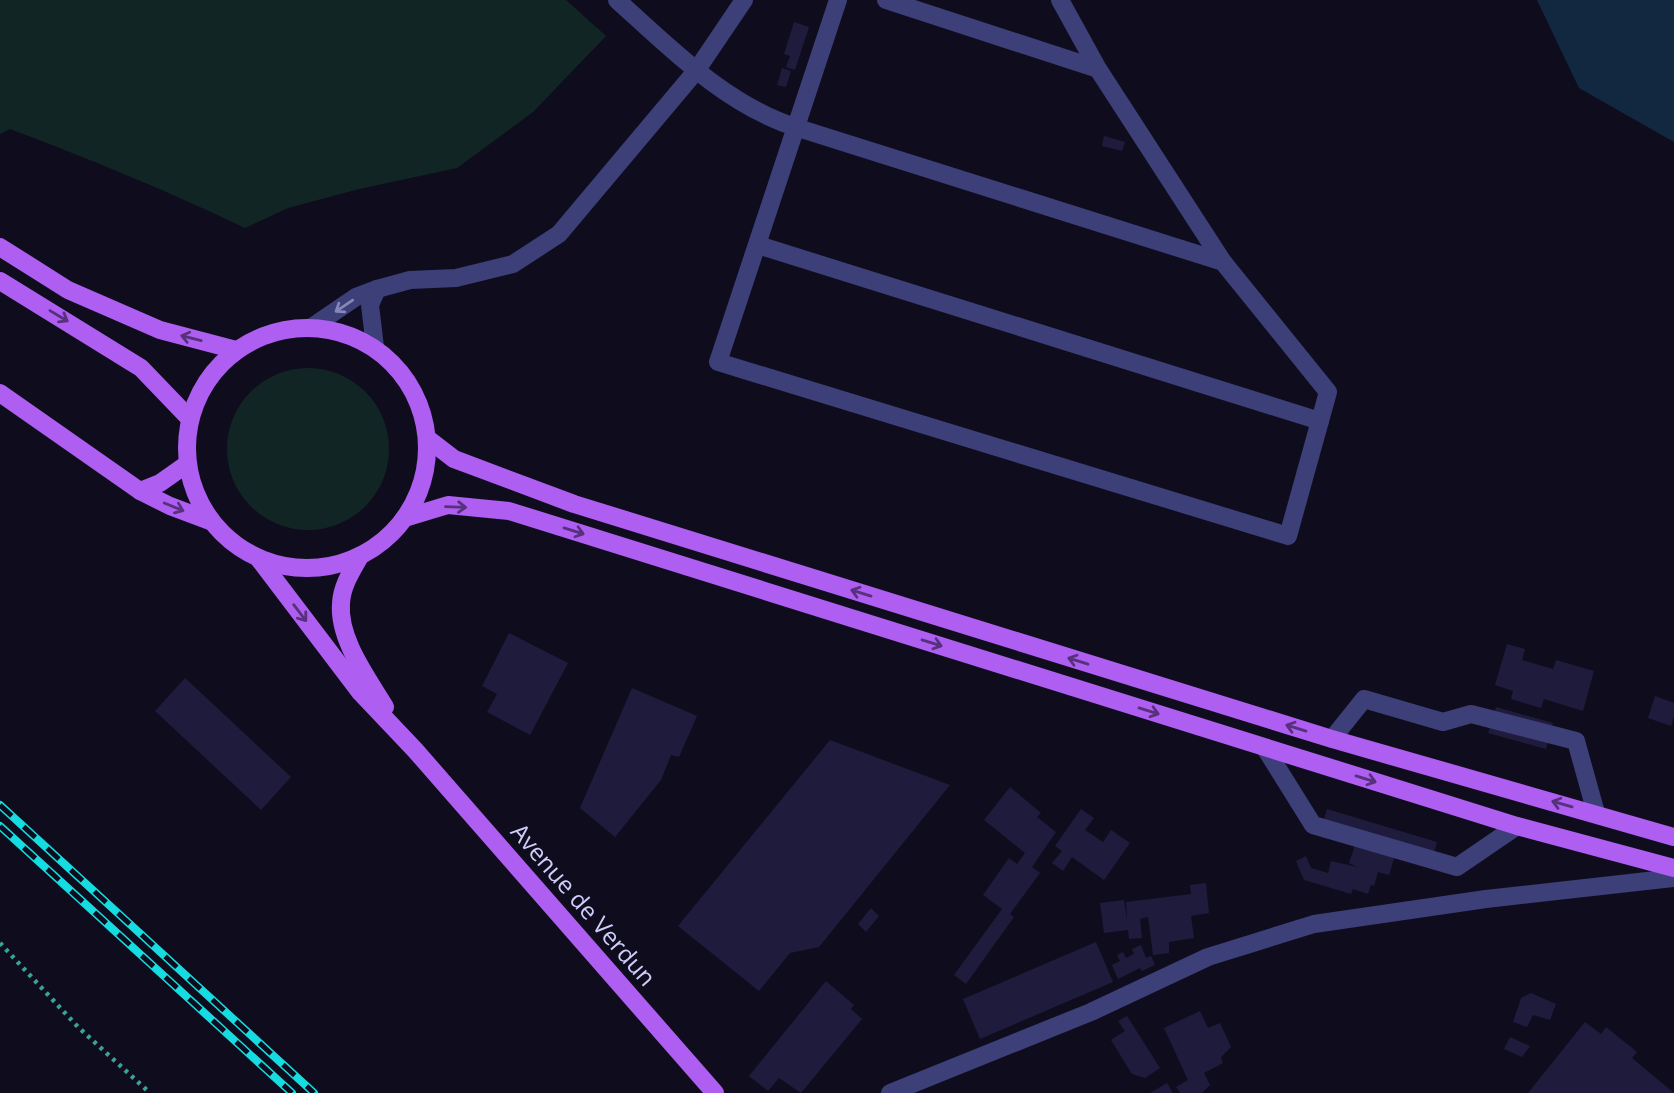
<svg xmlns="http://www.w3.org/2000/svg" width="1674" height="1093" font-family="'Open Sans',sans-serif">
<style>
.green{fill:#112624}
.water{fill:#122841}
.building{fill:#1f1b3c}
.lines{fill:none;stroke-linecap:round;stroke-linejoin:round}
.path{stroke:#37a595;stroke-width:4.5;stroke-dasharray:3.5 5;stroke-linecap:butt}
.minor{stroke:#3c3f78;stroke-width:18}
.major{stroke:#ae5ef1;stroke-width:18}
.rail-casing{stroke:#14dce0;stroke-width:8}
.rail{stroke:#0f0d1d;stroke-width:5;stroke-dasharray:16;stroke-linecap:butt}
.oneway{stroke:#8686ba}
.oneway2{stroke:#57317c}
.labels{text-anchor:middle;stroke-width:6;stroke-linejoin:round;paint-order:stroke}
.street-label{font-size:24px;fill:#cfcdfb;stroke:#0f0d1d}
</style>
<rect width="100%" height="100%" fill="#0f0d1d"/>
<g class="green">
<path d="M0,0H566L606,36L533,112L457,168L359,189L288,208L245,228C168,191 90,159 10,129L0,134Z"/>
<circle cx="308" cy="449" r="81"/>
</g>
<path class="water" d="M1537,0H1674V142L1579,88Z"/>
<g class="building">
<path d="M794,22L809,27L795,70L786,67L790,56L784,54Z"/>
<path d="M782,68L791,71L786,87L777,85Z"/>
<path d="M1104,136L1125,142L1122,151L1102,146Z"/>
<path d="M509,633L568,663L530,735L487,712L497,694L482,686Z"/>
<path d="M1507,644L1525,649L1522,660L1553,669L1556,660L1594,671L1583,711L1544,699L1541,708L1511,699L1513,691L1495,685Z"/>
<path d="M185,678L291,777L261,810L155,711Z"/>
<path d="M632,688L697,716L679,757L671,755L661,780L615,837L580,808Z"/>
<path d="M1655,696L1674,703V716L1671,726L1648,718Z"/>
<path d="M1496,707L1553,723L1546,749L1488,733Z"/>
<path d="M830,740L950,785L819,947L790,953L759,991L678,926Z"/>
<path d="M1010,787L1041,813L1037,817L1056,832L1032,867L1040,873L1010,914L1014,917L966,984L954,975L1002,909L983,895L1009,858L1017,864L1025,853L984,820Z"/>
<path d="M1081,809L1094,818L1085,830L1103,842L1111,830L1130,843L1104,880L1072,857L1063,871L1052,863L1062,851L1055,846Z"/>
<path d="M1327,809L1437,842L1430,866L1395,855L1389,875L1378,872L1374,886L1371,885L1368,894L1353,889L1351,894L1304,880L1296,861L1306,856L1311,868L1328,873L1331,861L1357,867L1349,863L1356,842L1320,832Z"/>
<path d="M1206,883L1209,913L1191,916L1194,938L1169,942V953L1153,955L1148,917L1140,919L1142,938L1129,939L1128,930L1104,933L1100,903L1124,900L1127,920L1126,902L1191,894L1190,885Z"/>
<path d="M871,908L879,916L866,932L858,924Z"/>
<path d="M1096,942L1113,982L980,1039L963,999Z"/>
<path d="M1141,945L1146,958L1151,956L1155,965L1142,971L1140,968L1118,979L1112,965L1120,961L1117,955L1123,952L1126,958L1134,954L1132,949Z"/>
<path d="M826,981L854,1005L851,1009L862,1019L801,1093L779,1078L768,1091L749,1076Z"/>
<path d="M1531,993L1556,1004L1550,1020L1533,1015L1527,1027L1513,1022L1521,998Z"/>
<path d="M1200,1011L1208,1028L1220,1023L1231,1047L1221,1057L1223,1063L1204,1073L1210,1085L1202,1093H1180L1176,1087L1188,1080L1164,1028Z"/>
<path d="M1127,1016L1160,1068L1145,1078L1132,1074L1111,1040L1125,1031L1118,1021Z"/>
<path d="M1585,1022L1601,1034L1606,1027L1637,1052L1632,1058L1674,1093H1528Z"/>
<path d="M1510,1037L1530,1046L1522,1057L1504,1049Z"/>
<path d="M1167,1083L1173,1093H1150Z"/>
</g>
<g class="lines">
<path class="path" d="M0,943L78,1027L150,1093"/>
<g class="minor">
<path d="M617,0C671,49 727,106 798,128L1223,262L1328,392L1288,536L718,362L838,0"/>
<path d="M886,0L1098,69"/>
<path d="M1060,0L1098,69L1223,262"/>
<path d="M758,245L1320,421"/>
<path d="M312,327L356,297L377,289L410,280L456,278L513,264L559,234L696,71L744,0"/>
<path d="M375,347L370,305L377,289"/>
<path d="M1332,739L1364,699L1443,722L1471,714L1576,741L1596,813"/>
<path d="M1265,748L1313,825L1457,867L1517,826"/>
<path d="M890,1093L1091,1012L1208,957L1314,924L1486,899L1674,878"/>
</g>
<g class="major">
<path d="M0,247L68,290L160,330L236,350"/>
<path d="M0,281L141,368L190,419"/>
<circle cx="307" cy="448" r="120"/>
<path d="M0,393L140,491L170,506L210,521"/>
<path d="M428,439L454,459L574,504L1332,739L1674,837"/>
<path d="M140,491L160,483L187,464"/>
<path d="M405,518L448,505L509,511L1517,826L1674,868"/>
<path d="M359,558C351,572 342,586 341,603C338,639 367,677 385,707"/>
<path d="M259,559L360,692L415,750L715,1093"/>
</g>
<defs>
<g id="rail">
<path d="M0,805L314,1093"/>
<path d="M0,826L292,1093"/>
</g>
</defs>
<use href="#rail" class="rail-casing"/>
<use href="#rail" class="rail"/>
</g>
<defs><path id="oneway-shaft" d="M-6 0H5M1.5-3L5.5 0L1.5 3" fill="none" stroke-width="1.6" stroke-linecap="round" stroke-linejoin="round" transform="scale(1.75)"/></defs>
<use class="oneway" href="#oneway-shaft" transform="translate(344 306) rotate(146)"/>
<g class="oneway2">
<use href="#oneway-shaft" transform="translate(59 316) rotate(31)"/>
<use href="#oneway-shaft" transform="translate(191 338) rotate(-166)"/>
<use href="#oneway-shaft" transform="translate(174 507) rotate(22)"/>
<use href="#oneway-shaft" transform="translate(456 507) rotate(2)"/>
<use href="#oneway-shaft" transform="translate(574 531) rotate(17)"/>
<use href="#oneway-shaft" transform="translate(861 593) rotate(-163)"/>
<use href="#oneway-shaft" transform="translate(300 613) rotate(53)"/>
<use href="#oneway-shaft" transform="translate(932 643) rotate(17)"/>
<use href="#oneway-shaft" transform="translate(1078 661) rotate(-163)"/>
<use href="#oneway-shaft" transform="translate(1149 711) rotate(17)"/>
<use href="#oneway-shaft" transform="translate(1296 728) rotate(-163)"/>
<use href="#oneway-shaft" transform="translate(1366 779) rotate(17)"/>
<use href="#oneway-shaft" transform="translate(1562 804) rotate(-164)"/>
</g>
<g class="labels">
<g class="street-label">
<text transform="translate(583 905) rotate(49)" y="8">Avenue de Verdun</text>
</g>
</g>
</svg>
